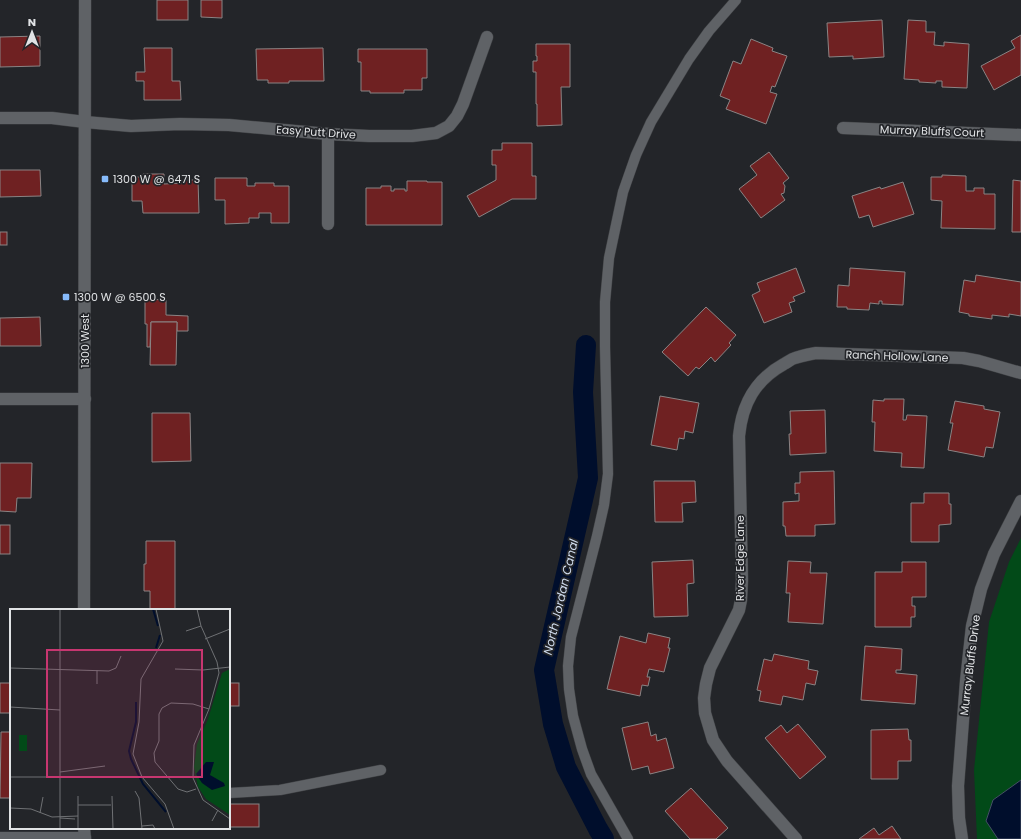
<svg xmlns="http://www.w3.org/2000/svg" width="1021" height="839" font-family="Poppins,sans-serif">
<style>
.green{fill:#024a18}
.water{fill:#000e2c;stroke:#444e64}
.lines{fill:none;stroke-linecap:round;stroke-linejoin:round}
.canal{stroke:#000e2c;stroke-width:20}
.building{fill:#6f2122;stroke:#8a8484}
.service-casing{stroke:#3f4144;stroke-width:11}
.minor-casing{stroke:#3f4144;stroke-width:13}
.tertiary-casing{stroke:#3f4144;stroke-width:13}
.service{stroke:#5f6266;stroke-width:10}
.minor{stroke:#5f6266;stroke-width:12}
.tertiary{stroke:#5f6266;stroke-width:12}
.poi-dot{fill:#87bbfb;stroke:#232529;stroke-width:1.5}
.labels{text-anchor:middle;stroke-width:3.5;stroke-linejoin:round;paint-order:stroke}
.street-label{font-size:11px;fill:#e1e3e5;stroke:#232529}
.poi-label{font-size:11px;fill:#e1e3e5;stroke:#232529;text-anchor:start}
.water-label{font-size:12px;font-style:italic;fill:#d1ddef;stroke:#232529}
.inset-river{fill:none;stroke:#000e2c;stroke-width:2}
.inset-road{fill:none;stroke:#6f7174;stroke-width:1}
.view{fill:#c73670;fill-opacity:0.15;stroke:#c73670;stroke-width:2}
.inset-edge{fill:none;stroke:#e1e3e5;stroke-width:2}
</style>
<rect width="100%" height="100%" fill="#232529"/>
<path class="green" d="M1021,538V839H977L974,770L989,622L1009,562Z"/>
<path class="water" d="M1021,780V839H998L986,821L993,800Z"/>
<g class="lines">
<path class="canal" d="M586,345L583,392L588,478L544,670L553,724L566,767L598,829L604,839"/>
</g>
<g class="building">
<rect x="157" y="0" width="31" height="20"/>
<path d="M201,0H222V18L201,17Z"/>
<path d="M882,20L884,57L853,59V56L829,57L827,23Z"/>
<path d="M908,20L926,21V32H935L934,45L944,46V42L969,44L967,88L942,87V81H936V83L919,82V80L904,79Z"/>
<path d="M1021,35V75L994,90L981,66L1015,48L1011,41Z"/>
<path d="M40,36V66L0,67V37Z"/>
<path d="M751,39L773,48L772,51L787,56L775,87L772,86L770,92L777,94L766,124L726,109L730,100L720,96L733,61L741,64Z"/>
<path d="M536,44H570V87H561L562,125L537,126V104H536V72H533V61H537V56H536Z"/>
<path d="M144,48H172V81H180L181,100H144V81H136V72H145Z"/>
<path d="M323,48L324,81H289V83H268V80H257L256,49Z"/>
<path d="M358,49H427V78H422V90H404V93H370V91H361V62H358Z"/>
<path d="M502,143H532V176H536V199H512L479,217L467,196L496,180V165H492V150H502Z"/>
<path d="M769,152L789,178L783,183L785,186L784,193L781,194L785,200L761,218L739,189L757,175L750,166Z"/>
<path d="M0,170H40L41,196L0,197Z"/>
<path d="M143,174H164V184L183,183V180H198L199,213H143L142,201H132V177H143Z"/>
<path d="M942,175L966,176V191H974V188H984V194H995V229L941,228L942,201L931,200V177H942Z"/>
<path d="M215,178H247V186H255V183H274V186H289V223H271V213H259V218H249V223L225,224V200H215Z"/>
<path d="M1013,180L1021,181V232H1012Z"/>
<path d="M407,181H427V182H442V225H366V188H381V186H391V191H394V189H405V191H407Z"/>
<path d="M903,182L914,214L873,227L869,215L859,218L852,196L880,187L881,189Z"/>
<rect x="0" y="232" width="7" height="13"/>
<path d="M796,268L805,292L793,297L795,301L789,303L792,312L764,323L752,295L760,291L757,283Z"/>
<path d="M850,268L905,272L903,305L882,304V301H879V304L870,303L869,310L847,309V307H837L838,285L849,286Z"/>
<path d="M976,275L1021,282V316L1009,314V317L992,315V319L969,316V314L959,312L964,280L975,282Z"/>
<path d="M145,299L166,300V315L188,316V331H177V322H151L150,347H147V324H145Z"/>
<path d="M706,307L736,335L729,343L731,345L715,362L711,357L699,369L696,367L688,376L662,352Z"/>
<path d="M40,317L41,346H0V318Z"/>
<path d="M151,322H177L176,365H150Z"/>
<path d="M660,396L699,403L693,433L685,431L684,439L679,438L677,450L651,445Z"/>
<path d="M884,399H904L903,420H906L907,415L927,416L924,468L901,467L902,453L874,451L875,422H872L873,400L884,401Z"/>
<path d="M955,401L984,406V409L1000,412L993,448L986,447L984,457L948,450L953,423H950Z"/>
<path d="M825,410L826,453L790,455L789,434H791L790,411Z"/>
<path d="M152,413H190L191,461L152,462Z"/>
<path d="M0,463H32L31,498H17L16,512L0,511Z"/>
<path d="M834,471L835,524L815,525V536H786L785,526H783V502L799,501V493L795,494V483H800V472Z"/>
<path d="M654,481H695L696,502L682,503L683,522H655Z"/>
<path d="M924,493H949V504H951V524L939,525V542H911V503H924Z"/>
<rect x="0" y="525" width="10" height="29"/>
<path d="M146,541H175V610H150V591H144V564H146Z"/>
<path d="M693,560L694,583L687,584L688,616L654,617L652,562Z"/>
<path d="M788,561L811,562L810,573H827L823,624L788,622L790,593H786Z"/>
<path d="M902,562H926V597H912V606H915V617H911V627H875V572H902Z"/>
<path d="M648,633L670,638L668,648H670L664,672L649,669L647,677H650L648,686L642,685L640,696L607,689L620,636L646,643Z"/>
<path d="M865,646L902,649L901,670H896V673L917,675L915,704L861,700Z"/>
<path d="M774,654L809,661L808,669L818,671L815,685L806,683L803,700L783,696L781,705L759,701L761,691L757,690L764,659L772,661Z"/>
<rect x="0" y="683" width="11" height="30"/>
<rect x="229" y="683" width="10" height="23"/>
<path d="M648,722L651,736L656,734L657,741L666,738L674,768L650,774L648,766L632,770L622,728Z"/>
<path d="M798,724L826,757L800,779L765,738L781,725L787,733Z"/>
<path d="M908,729L909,740H911V761H898V779H871V730Z"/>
<path d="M1,732H11V798H0Z"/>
<path d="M691,788L728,828L716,839H690L665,811Z"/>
<rect x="229" y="804" width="30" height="23"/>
<path d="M892,826L901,839H859L874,828L879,835Z"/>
</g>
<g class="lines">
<defs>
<g id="service">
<path d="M229,793L280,790L381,770"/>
<path d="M628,839L591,774L582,749L573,716L569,689L568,666L571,637L597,536L604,505L608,474L605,347V302L609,258L623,192L636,155L651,122L689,59L709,31L736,0"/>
</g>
<g id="minor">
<path d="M0,118H52L85,122L131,126L180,124L229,125L328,134L369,136H412L436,133L449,126L457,116L463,104L487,37"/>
<path d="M843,128L1021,135"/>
<path d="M328,134V224"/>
<path d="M0,399H85"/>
<path d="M0,838H85"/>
<path d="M796,839L727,761L713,740L705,713L704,698L706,684L710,668L739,610L741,600L742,580L739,436C742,404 755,380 784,364C788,362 791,359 795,358C802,356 809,354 816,353L963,358L979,361L1021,373"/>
<path d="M962,839L959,818L958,786L966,681L972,626L981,589L994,554L1021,501"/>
</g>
<g id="tertiary">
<path d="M84,610L85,0"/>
<path d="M84,828L85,839"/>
</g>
</defs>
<use href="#service" class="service-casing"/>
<use href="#minor" class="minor-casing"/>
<use href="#tertiary" class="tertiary-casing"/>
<use href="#service" class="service"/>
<use href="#minor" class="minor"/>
<use href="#tertiary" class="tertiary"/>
</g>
<g class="poi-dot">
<rect x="101" y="175" width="8" height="8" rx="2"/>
<rect x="62" y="293" width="8" height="8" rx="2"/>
</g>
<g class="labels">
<g class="street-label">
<text transform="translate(932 131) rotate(2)" y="4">Murray Bluffs Court</text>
<text transform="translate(316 132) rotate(4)" y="4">Easy Putt Drive</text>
<text transform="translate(85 341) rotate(-90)" y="4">1300 West</text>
<text transform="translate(897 356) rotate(2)" y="4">Ranch Hollow Lane</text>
<text transform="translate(740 558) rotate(-90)" y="4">River Edge Lane</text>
<text transform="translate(970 665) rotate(-83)" y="4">Murray Bluffs Drive</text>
</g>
<g class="poi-label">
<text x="113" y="183">1300 W @ 6471 S</text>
<text x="74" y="301">1300 W @ 6500 S</text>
</g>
<g class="water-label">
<text transform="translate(561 597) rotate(-77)" y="4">North Jordan Canal</text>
</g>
</g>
<g transform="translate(10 609)">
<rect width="220" height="220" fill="#232529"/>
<path d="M220,60V206L196,190L188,178L184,158L187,135L198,110L212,64ZM9,126H17V142H9Z" fill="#024a18"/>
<path d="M196,153H204L200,166L214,174L215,177L202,181L192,174L186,165Z" fill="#000e2c"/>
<path class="inset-river" d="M143,0L148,17M146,39L150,26M126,93V113L119,142L121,150L133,175L156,203"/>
<path class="inset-road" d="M50,0V220M146,0L153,32L131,70L129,113L123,145L132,168L155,195L164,220M187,0L191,17L207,53L209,64L199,100L184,136L183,169L193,191L220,210M176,22L191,17M195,30L220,20M0,59L99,62L106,59L111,47M165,60L193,61L220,58M87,61V75M0,98L50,101M50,163L95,157M0,168H50M186,180L177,183L168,180L145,153L144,144L149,132V105L152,99L161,94L183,95L199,100M125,182L129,189L132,220M102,187L103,220M68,196H101M0,199L21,200L42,208L68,207M30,204L33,188M50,209L65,210M202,212L208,201M132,217L143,216L145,220M68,220V187"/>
<path class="view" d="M37,41H192V168H37Z"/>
<rect width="220" height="220" class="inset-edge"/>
</g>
<g transform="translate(32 32)" stroke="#232529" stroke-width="3" paint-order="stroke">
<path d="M0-3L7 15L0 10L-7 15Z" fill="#e1e3e5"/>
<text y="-6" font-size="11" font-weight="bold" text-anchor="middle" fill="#e1e3e5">N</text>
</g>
</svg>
